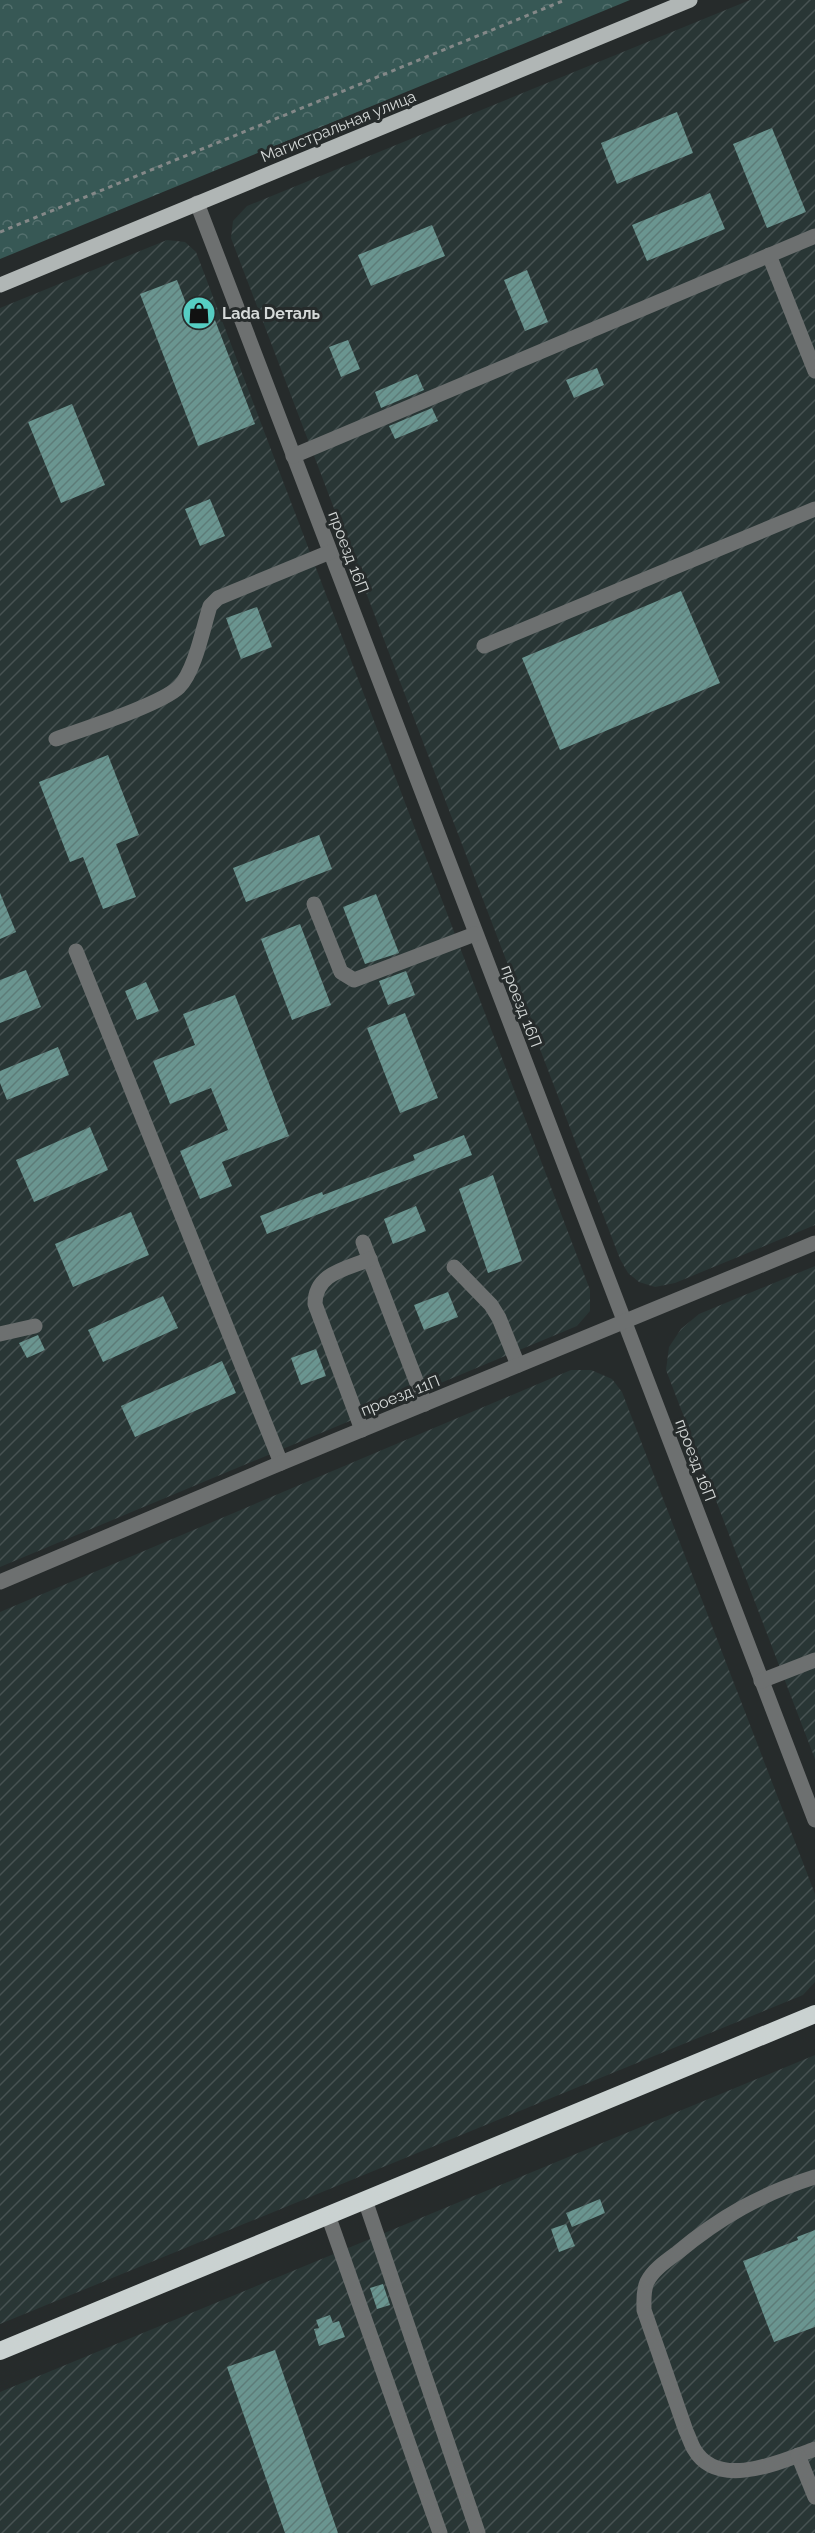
<svg xmlns="http://www.w3.org/2000/svg" width="815" height="2533" font-family="Raleway,sans-serif">
<style>
.industrial{fill:url(#industrial-furrows)}
.forest{fill:url(#forest-crowns)}
.building{fill:url(#building-hatch)}
.lines{fill:none;stroke-linecap:round;stroke-linejoin:round}
.path{stroke:#848888;stroke-width:3;stroke-dasharray:4.5 4.5;stroke-linecap:butt}
.minor{stroke:#6d7070;stroke-width:15}
.major{stroke:#b0b6b5;stroke-width:15}
.highway{stroke:#cad2d1;stroke-width:18}
.labels{text-anchor:middle;stroke-width:6;stroke-linejoin:round;paint-order:stroke}
.street-label{font-size:16px;fill:#d5d9d8;stroke:#262b2b}
.poi-label{font-size:16px;font-weight:bold;fill:#d5d9d8;stroke:#262b2b;text-anchor:start}
</style>
<defs>
<pattern id="industrial-furrows" width="10" height="10" patternUnits="userSpaceOnUse" patternTransform="scale(1.5)"><rect width="10" height="10" fill="#293635"/><path d="M-1 1l2-2M0 10L10 0M9 11l2-2" fill="none" stroke="#475252"/></pattern>
<pattern id="forest-crowns" width="20" height="18" patternUnits="userSpaceOnUse" patternTransform="scale(1.5)"><rect width="20" height="18" fill="#375855"/><path d="M2 6a3 3 0 1 1 6 0M12 15a3 3 0 1 1 6 0" fill="none" stroke="#536f6d"/></pattern>
<pattern id="building-hatch" width="6" height="6" patternUnits="userSpaceOnUse" patternTransform="scale(1.5)"><rect width="6" height="6" fill="#6a9590"/><path d="M-1 1l2-2M0 6l6-6M5 7l2-2" fill="none" stroke="#5d7c78"/></pattern>
</defs>
<rect width="100%" height="100%" fill="#262b2b"/>
<g class="industrial">
<path d="M750,0H815V1225L675,1283L655,1287L639,1282L628,1273L620,1259L231,238L233,221L247,206Z"/>
<path d="M167,240L185,242L196,252L590,1290V1311L577,1326L0,1567V308Z"/>
<path d="M815,1266V1759L666,1370L669,1347L681,1329L699,1314Z"/>
<path d="M571,1370H591L612,1379L622,1392L815,1894V1982L803,1995L0,2324V1612Z"/>
<path d="M815,2055V2533H0V2392Z"/>
</g>
<path class="forest" d="M0,0H630L0,259Z"/>
<g class="building">
<path d="M677,112L693,153L617,184L601,143Z"/>
<path d="M772,128L806,212L767,228L733,144Z"/>
<path d="M710,193L725,229L647,261L632,225Z"/>
<path d="M432,225L445,256L371,286L358,255Z"/>
<path d="M527,270L548,322L525,331L504,280Z"/>
<path d="M177,280L188,309L208,302L255,424L198,446L140,294Z"/>
<path d="M348,340L360,369L341,377L329,347Z"/>
<path d="M597,368L604,385L574,398L566,380Z"/>
<path d="M417,374L424,390L381,408L375,392Z"/>
<path d="M72,404L105,485L61,503L28,422Z"/>
<path d="M432,408L438,421L395,439L389,426Z"/>
<path d="M210,499L225,536L200,546L185,509Z"/>
<path d="M681,591L720,683L560,750L522,658Z"/>
<path d="M257,607L272,647L241,659L226,618Z"/>
<path d="M108,755L139,835L116,844L136,897L103,909L83,857L70,862L39,782Z"/>
<path d="M319,835L332,869L246,902L233,868Z"/>
<path d="M0,893L16,932L0,939Z"/>
<path d="M376,894L399,953L365,964L343,907Z"/>
<path d="M300,924L331,1005L292,1020L261,939Z"/>
<path d="M26,970L41,1007L0,1023V980Z"/>
<path d="M406,971L415,995L388,1005L379,981Z"/>
<path d="M146,982L159,1011L137,1020L125,991Z"/>
<path d="M235,995L289,1136L222,1162L232,1186L200,1199L180,1151L228,1130L211,1088L170,1104L153,1061L195,1045L183,1014Z"/>
<path d="M405,1013L438,1098L400,1113L367,1028Z"/>
<path d="M58,1047L69,1075L7,1100L0,1083V1071Z"/>
<path d="M90,1127L108,1170L34,1202L16,1160Z"/>
<path d="M464,1135L472,1155L267,1234L260,1216L322,1192L323,1195L415,1160L413,1155Z"/>
<path d="M493,1175L522,1261L488,1273L459,1189Z"/>
<path d="M416,1206L426,1231L393,1244L384,1219Z"/>
<path d="M131,1212L149,1255L73,1287L55,1244Z"/>
<path d="M448,1292L458,1317L424,1330L414,1305Z"/>
<path d="M163,1296L178,1328L103,1362L88,1330Z"/>
<path d="M38,1335L45,1350L27,1358L19,1343Z"/>
<path d="M316,1349L326,1376L301,1385L291,1358Z"/>
<path d="M222,1361L236,1393L135,1437L121,1406Z"/>
<path d="M600,2199L605,2213L572,2227L566,2213Z"/>
<path d="M566,2224L575,2246L559,2252L551,2229Z"/>
<path d="M815,2230V2327L774,2342L743,2261L798,2240L797,2237Z"/>
<path d="M383,2284L390,2305L377,2309L370,2288Z"/>
<path d="M330,2315L333,2323L339,2321L345,2337L319,2346L314,2329L319,2328L316,2320Z"/>
<path d="M275,2350L338,2533H285L227,2367Z"/>
</g>
<g class="lines">
<path class="path" d="M0,232L565,0"/>
<g class="minor">
<path d="M197,203L815,1820"/>
<path d="M769,255L815,371"/>
<path d="M293,456L815,236"/>
<path d="M484,646L815,509"/>
<path d="M56,739C83,729 160,705 179,687C195,671 203,628 210,606L218,598L330,552"/>
<path d="M314,904L341,972L354,980L475,934"/>
<path d="M76,951L281,1463"/>
<path d="M363,1242L425,1404"/>
<path d="M454,1267L491,1305L499,1318L518,1365"/>
<path d="M0,1334L35,1326"/>
<path d="M362,1430L315,1304C315,1273 346,1269 370,1259"/>
<path d="M0,1582L281,1463L815,1243"/>
<path d="M761,1681L815,1660"/>
<path d="M815,2177C761,2194 720,2217 677,2253C666,2261 653,2270 647,2282C643,2291 644,2300 644,2310L686,2431C689,2437 691,2444 694,2449C718,2491 782,2461 815,2449"/>
<path d="M365,2200L478,2533"/>
<path d="M328,2215L440,2533"/>
<path d="M798,2455L815,2497"/>
</g>
<path class="major" d="M0,285L690,0"/>
<path class="highway" d="M0,2351L815,2014"/>
</g>
<defs>
<symbol id="shop-disc" viewBox="-11 -11 22 22"><circle r="9.5" fill="#56cec3" stroke="#262b2b"/><path d="M-5-2.5h2.3a2.7 3.5 0 0 1 5.4 0H5L5.5 6h-11ZM-1.5-2.5h3a1.5 2.3 0 0 0-3 0Z" fill="#111"/></symbol>
</defs>
<g fill-rule="evenodd">
<use href="#shop-disc" x="180" y="294" width="38" height="38"/>
</g>
<g class="labels">
<g class="street-label">
<text transform="translate(338 126) rotate(-22)" y="6">Магистральная улица</text>
<text transform="translate(349 552) rotate(69)" y="6">проезд 16П</text>
<text transform="translate(522 1006) rotate(69)" y="6">проезд 16П</text>
<text transform="translate(400 1395) rotate(-22)" y="6">проезд 11П</text>
<text transform="translate(696 1460) rotate(69)" y="6">проезд 16П</text>
</g>
<g class="poi-label">
<text x="222" y="319">Lada Dеталь</text>
</g>
</g>
</svg>
